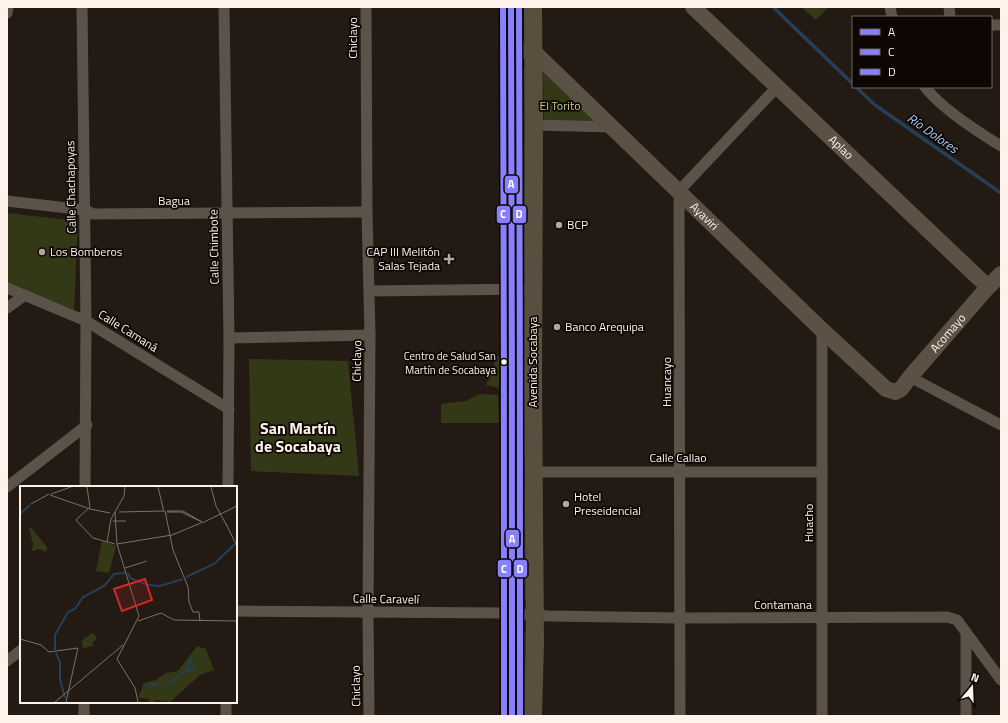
<svg xmlns="http://www.w3.org/2000/svg" width="1008" height="723" font-family="'Titillium Web',sans-serif">
<style>
.green{fill:#333917}
.lines{fill:none;stroke-linecap:round;stroke-linejoin:round}
.stream{stroke:#263f59;stroke-width:3.5}
.street{stroke:#5b5349;stroke-width:11}
.secondary{stroke:#5b5145;stroke-width:16}
.primary{stroke:#594f3f;stroke-width:18}
.bus-1-casing{stroke:#0d0603;stroke-width:9}
.bus-2-casing{stroke:#0d0603;stroke-width:9}
.bus-3-casing{stroke:#0d0603;stroke-width:9}
.bus-1{stroke:#8880ff;stroke-width:6}
.bus-2{stroke:#8880ff;stroke-width:6}
.bus-3{stroke:#8880ff;stroke-width:6}
.poi-dot{fill:#b2a6a0;stroke:#0d0603;stroke-width:1.5}
.bus-dot{fill:#fff2eb;stroke:#0d0603;stroke-width:1.5}
.labels{text-anchor:middle;stroke-width:3.5;stroke-linejoin:round;paint-order:stroke}
.bus-label{font-size:11px;fill:#fff2eb;stroke:#0d0603;text-anchor:end}
.street-label{font-size:12px;fill:#fff2eb;stroke:#0d0603}
.park-label{font-size:12px;fill:#c2d38f;stroke:#0d0603}
.poi-label{font-size:12px;fill:#fff2eb;stroke:#0d0603;text-anchor:start}
.water-label{font-size:13px;font-style:italic;fill:#abd4fe;stroke:#0d0603}
.district-label{font-size:16px;font-weight:bold;fill:#fff2eb;stroke:#0d0603}
.inset-river{fill:none;stroke:#263f59;stroke-width:2}
.inset-road{fill:none;stroke:#7c706a;stroke-width:1}
.view{fill:#d62828;fill-opacity:0.15;stroke:#d62828;stroke-width:2}
.inset-edge{fill:none;stroke:#fff2eb;stroke-width:2}
.line-badge{stroke:#0d0603;stroke-width:1.5}
.badge-label{font-size:11px;text-anchor:middle;font-weight:bold;fill:#fff}
</style>
<rect width="100%" height="100%" fill="#241a14"/>
<g class="green">
<path d="M801,7H828L816,20Z"/>
<path d="M527,68L528,273H517L516,69Z"/>
<path d="M543,68L603,124L544,123Z"/>
<path d="M7,213L78,221L74,310L7,284Z"/>
<path d="M518,304L528,305L530,456L518,455Z"/>
<path d="M495,356H499V388L486,385L494,367Z"/>
<path d="M249,359L348,361L359,476L251,471Z"/>
<path d="M479,394L498,395L499,423H441V404L466,401Z"/>
<path d="M518,487L529,488V599L520,598Z"/>
<path d="M518,632L528,633V716H517Z"/>
</g>
<g class="lines">
<g class="stream">
<path d="M773,7L853,84"/>
<path d="M856,87L875,105L1001,193"/>
</g>
<g class="street">
<path d="M82,7L86,321L85,487"/>
<path d="M224,7L229,338L228,487"/>
<path d="M366,7L367,212L370,335L368,613L369,716"/>
<path d="M890,7L892,17"/>
<path d="M949,7L950,17"/>
<path d="M7,13L8,7"/>
<path d="M991,25H1001"/>
<path d="M925,87C941,108 978,132 1001,146"/>
<path d="M534,125L612,127"/>
<path d="M7,201L85,210L93,214L367,212"/>
<path d="M7,288L86,321L229,409"/>
<path d="M369,291L534,289"/>
<path d="M7,308L25,295"/>
<path d="M229,338L370,335"/>
<path d="M910,377L1001,425"/>
<path d="M534,472H822"/>
<path d="M7,487L87,425"/>
<path d="M236,611L501,613L549,616L680,618L947,617L957,620L1001,680"/>
<path d="M7,661L21,650"/>
<path d="M84,702V716"/>
<path d="M226,702V716"/>
<path d="M680,716L679,191L777,87"/>
<path d="M822,716V330"/>
<path d="M966,716V634"/>
</g>
<g class="secondary">
<path id="s1" d="M693,7L988,287"/>
<path id="s2" d="M511,50L533,51L822,330L886,389L895,392L901,389L910,377L988,287L1001,274"/>
</g>
<g class="primary">
<path d="M511,7V382L513,484L512,716"/>
<path d="M533,7L534,125L533,382L535,643L533,716"/>
</g>
<defs>
<path id="bus-1" d="M511,7C511,243 513,480 512,716"/>
<path id="bus-2" d="M503,7C503,243 505,480 504,716"/>
<path id="bus-3" d="M519,7C519,243 521,480 520,716"/>
</defs>
<use href="#bus-1" class="bus-1-casing"/>
<use href="#bus-2" class="bus-2-casing"/>
<use href="#bus-3" class="bus-3-casing"/>
<use href="#bus-1" class="bus-1"/>
<use href="#bus-2" class="bus-2"/>
<use href="#bus-3" class="bus-3"/>
</g>
<g class="poi-dot">
<circle cx="559" cy="225" r="4"/>
<circle cx="42" cy="252" r="4"/>
<path d="M447 253h4v4h4v4h-4v4h-4v-4h-4v-4h4z"/>
<circle cx="557" cy="327" r="4"/>
<circle cx="566" cy="504" r="4"/>
</g>
<circle class="bus-dot" cx="504" cy="362" r="3.5"/>
<g class="labels">
<g class="bus-label">
<text x="496" y="360">Centro de Salud San<tspan x="496" dy="14">Martín de Socabaya</tspan></text>
</g>
<g class="street-label">
<text transform="translate(353 38) rotate(-90)" y="4">Chiclayo</text>
<text dy="4" stroke="none"><textPath href="#s1" startOffset="204">Aplao</textPath></text>
<text transform="translate(71 187) rotate(-91)" y="4">Calle Chachapoyas</text>
<text x="174" y="205">Bagua</text>
<text dy="4" stroke="none"><textPath href="#s2" startOffset="260">Ayaviri</textPath></text>
<text transform="translate(214 247) rotate(-91)" y="4">Calle Chimbote</text>
<text transform="translate(128 331) rotate(32)" y="4">Calle Camaná</text>
<text dy="4" stroke="none"><textPath href="#s2" startOffset="600">Acomayo</textPath></text>
<text transform="translate(357 361) rotate(-89)" y="4">Chiclayo</text>
<text transform="translate(533 362) rotate(-90)" y="4">Avenida Socabaya</text>
<text transform="translate(667 382) rotate(-90)" y="4">Huancayo</text>
<text x="678" y="462">Calle Callao</text>
<text transform="translate(809 523) rotate(-90)" y="4">Huacho</text>
<text transform="translate(386 599) rotate(1)" y="4">Calle Caravelí</text>
<text x="783" y="609">Contamana</text>
<text transform="translate(356 686) rotate(-91)" y="4">Chiclayo</text>
</g>
<g class="park-label">
<text x="560" y="110">El Torito</text>
</g>
<g class="poi-label">
<text x="567" y="229">BCP</text>
<text x="50" y="256">Los Bomberos</text>
<text x="440" y="256" text-anchor="end">CAP III Melitón<tspan x="440" dy="14">Salas Tejada</tspan></text>
<text x="565" y="331">Banco Arequipa</text>
<text x="574" y="501">Hotel<tspan x="574" dy="14">Preseidencial</tspan></text>
</g>
<g class="water-label">
<text transform="translate(933 133) rotate(35)" y="5">Río Dolores</text>
</g>
<g class="district-label">
<text x="298" y="434">San Martín<tspan x="298" dy="18">de Socabaya</tspan></text>
</g>
</g>
<g transform="translate(20 486)">
<rect width="217" height="217" fill="#241a14"/>
<path d="M9,42H11L27,61L26,66L19,63L12,65L13,58ZM82,55L96,60L89,87L76,85ZM73,147L77,152L72,157L74,160L63,162L62,154ZM177,160L186,163L194,184L180,189L150,216L135,214V216H129L128,214L133,213L118,212L124,197L136,194L146,187L158,185Z" fill="#333917"/>
<path class="inset-river" d="M0,28L10,19M108,87L110,92L128,99L140,100L163,93M166,91L194,78L215,58M35,164V149L48,126L55,123L63,111L84,100L94,88L105,87M36,167L40,176V193L45,212M165,186L172,172M126,198H141M146,199L164,186L170,185L176,177"/>
<path class="inset-road" d="M67,1L70,21L56,34L73,52L95,58M138,1L144,26M191,1L196,20L207,40M31,8L51,1M30,9L70,23L90,27M11,18L29,8M145,25L153,64L168,101L169,116L173,126H179L180,135M147,25H163L182,36L161,26H147M95,26L97,58M99,26L143,25M93,35H106M182,37L217,20M206,38L217,60M87,56L91,33L104,10L105,1M97,58L119,130L97,173L115,202L118,216M97,58L152,49L181,37M105,82L127,75M118,135L141,127L154,134L217,135M0,153L21,159L29,166L58,162L46,216M35,216L103,159"/>
<path class="view" d="M125,93L132,114L102,125L94,103Z"/>
<rect width="217" height="217" class="inset-edge"/>
</g>
<g class="line-badge">
<rect x="504" y="175" width="15" height="19" rx="4" fill="#8880ff"/>
<rect x="496" y="205" width="15" height="19" rx="4" fill="#8880ff"/>
<rect x="512" y="205" width="15" height="19" rx="4" fill="#8880ff"/>
<rect x="505" y="529" width="15" height="19" rx="4" fill="#8880ff"/>
<rect x="497" y="559" width="15" height="19" rx="4" fill="#8880ff"/>
<rect x="513" y="559" width="15" height="19" rx="4" fill="#8880ff"/>
</g>
<g class="badge-label">
<text x="511" y="188">A</text>
<text x="503" y="218">C</text>
<text x="519" y="218">D</text>
<text x="512" y="543">A</text>
<text x="504" y="573">C</text>
<text x="520" y="573">D</text>
</g>
<rect width="1008" height="723" fill="none" stroke="#fff2eb" stroke-width="16"/>
<rect x="852" y="16" width="140" height="72" fill="#0d0603" stroke="#6e6460"/>
<rect x="860" y="29" width="20" height="6" fill="#8880ff" stroke="#6e6460"/>
<text x="888" y="36" font-size="12" fill="#fff2eb">A</text>
<rect x="860" y="49" width="20" height="6" fill="#8880ff" stroke="#6e6460"/>
<text x="888" y="56" font-size="12" fill="#fff2eb">C</text>
<rect x="860" y="69" width="20" height="6" fill="#8880ff" stroke="#6e6460"/>
<text x="888" y="76" font-size="12" fill="#fff2eb">D</text>
<g transform="translate(972 687) rotate(19)" stroke="#0d0603" stroke-width="3" paint-order="stroke">
<path d="M0-3L7 15L0 10L-7 15Z" fill="#fff2eb"/>
<text y="-6" font-size="11" font-weight="bold" text-anchor="middle" fill="#fff2eb">N</text>
</g>
</svg>
